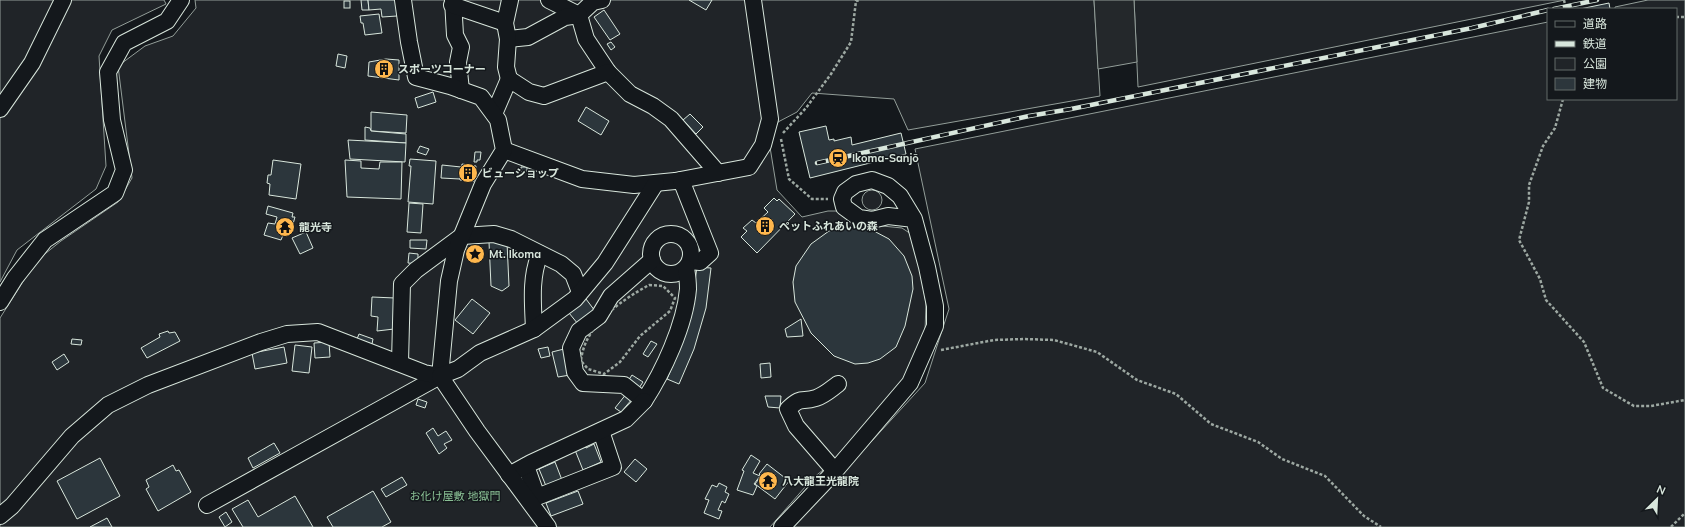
<svg xmlns="http://www.w3.org/2000/svg" width="1685" height="527" font-family="Mulish,'Noto Sans JP',sans-serif">
<style>
.green{fill:#202428;stroke:#939e99}
.parking{fill:#24282b;stroke:#939e99}
.building{fill:#2c363c;stroke:#d8e6dc}
.lines{fill:none;stroke-linecap:round;stroke-linejoin:round}
.minor-casing{stroke:#d8e6dc;stroke-width:18}
.path{stroke:#9da8a2;stroke-width:2.5;stroke-dasharray:3 2;stroke-linecap:butt}
.minor{stroke:#14181c;stroke-width:16}
.rail-casing{stroke:#d8e6dc;stroke-width:4.5}
.rail{stroke:#14181c;stroke-width:3;stroke-dasharray:9;stroke-linecap:butt}
.labels{text-anchor:middle;stroke-width:3;stroke-linejoin:round;paint-order:stroke}
.poi-label{font-size:11px;font-weight:bold;fill:#d8e6dc;stroke:#14181c;text-anchor:start}
.park-label{font-size:11px;fill:#8ac095;stroke:#14181c}
</style>
<rect width="100%" height="100%" fill="#14181c"/>
<g class="green">
<path d="M0,0H164L166,4L112,30L99,56L106,166L96,189L17,250L0,282Z"/>
<path d="M195,0H1094L1100,96L908,130L894,99L812,93L797,112L778,122L769,141L777,190L802,217L828,211H842L853,223L902,228L914,236L926,303L925,331L902,385L843,454L813,478L770,527H0V318L36,261L61,241L118,202L132,178L118,66L145,46L173,36L196,8Z"/>
<path d="M1134,0H1565L1138,87Z"/>
<path d="M1648,0H1685V527H793L925,383L949,309L915,149L1548,22V99H1676V9H1615V7Z"/>
<circle cx="872" cy="200" r="10"/>
</g>
<path class="parking" d="M1094,0H1134L1137,62L1098,69Z"/>
<g class="building">
<path d="M361,0H368L369,10H362Z"/>
<path d="M368,0H396L397,16L382,17L381,9L369,10Z"/>
<path d="M689,0H712L706,10Z"/>
<rect x="344" y="1" width="6" height="7"/>
<path d="M1609,3L1610,9H1580Z"/>
<path d="M604,10L620,34L610,40L594,17Z"/>
<path d="M379,14L382,33L365,35L363,23H361L360,16Z"/>
<path d="M611,42L615,47L611,50L607,44Z"/>
<path d="M338,54L347,56L345,68L336,66Z"/>
<path d="M386,59L399,60V80L368,76L369,62Z"/>
<path d="M433,92L436,102L418,108L415,98Z"/>
<path d="M586,107L609,121L601,135L578,121Z"/>
<path d="M371,112L407,115L406,133L371,131Z"/>
<path d="M690,114L703,127L696,134L683,120Z"/>
<path d="M826,126L829,140L834,139V141L851,137L852,145L901,133L906,154L810,178L799,132Z"/>
<path d="M365,127L370,128L371,131L406,134V143L365,140Z"/>
<path d="M348,140L406,143L405,162L350,159Z"/>
<path d="M420,146L429,149L426,155L417,152Z"/>
<path d="M475,152H481L480,160H477V162H474Z"/>
<path d="M410,159L436,161L433,204L408,202L411,166H409Z"/>
<path d="M273,160L301,164L296,199L269,195L270,184L267,183L268,175H271Z"/>
<path d="M345,160L361,161V168L379,169L380,162H402L401,199L347,197Z"/>
<path d="M462,164L476,166L474,181L460,180Z"/>
<path d="M442,165L461,167L460,179L441,178Z"/>
<path d="M521,167H527V171L521,172Z"/>
<path d="M774,198L777,201L779,199L795,214L757,253L741,237L747,231L743,228L752,220L756,223L768,212L764,208Z"/>
<path d="M409,203L423,204L421,233L407,232Z"/>
<path d="M268,206L293,213L292,217H295L291,231H288L287,236L283,235L281,240L264,235L268,223L275,224L277,217L266,214Z"/>
<path d="M850,226L872,230L889,239L904,256L912,276L913,289L905,326L896,347L880,359L868,363L855,364L834,356L811,333L795,302L793,282L796,266L811,244L829,231Z"/>
<path d="M306,232L313,248L300,254L292,238Z"/>
<path d="M410,240H427L426,249L410,248Z"/>
<path d="M489,242H507L509,286L502,291L491,286Z"/>
<path d="M409,253L418,254V264L408,263Z"/>
<path d="M697,267L711,268L706,308L694,349L679,384L667,379L681,346L692,302Z"/>
<path d="M372,297L395,298L394,329L377,331L378,317L371,316Z"/>
<path d="M472,299L490,313L473,334L455,320Z"/>
<path d="M586,299L595,311L578,324L569,313Z"/>
<path d="M801,319L803,336L787,337L785,329Z"/>
<path d="M168,331L169,333L175,332L180,341L147,358L141,348L160,337L159,334Z"/>
<path d="M359,334L373,339L372,344L357,339Z"/>
<path d="M72,339L82,340L81,345L71,344Z"/>
<path d="M651,341L657,344L648,357L643,354Z"/>
<path d="M329,342L330,357L315,358L314,343Z"/>
<path d="M295,345L312,347L309,373L292,371Z"/>
<path d="M284,347L287,363L255,369L252,353Z"/>
<path d="M548,347L550,356L541,358L538,349Z"/>
<path d="M564,349L570,375L558,377L552,352Z"/>
<path d="M64,354L69,362L57,370L52,362Z"/>
<path d="M770,363L771,377L761,378L760,364Z"/>
<path d="M632,375L643,382L639,388L628,381Z"/>
<path d="M627,393L633,398L621,412L615,408Z"/>
<path d="M765,396H781L780,408L768,407Z"/>
<path d="M418,399L427,402L425,408L416,405Z"/>
<path d="M433,428L438,436L446,431L452,440L444,444L447,448L439,454L426,433Z"/>
<path d="M274,443L280,453L253,468L248,458Z"/>
<path d="M594,444L601,462L583,470L575,450L584,446L586,448Z"/>
<path d="M751,455L760,461L753,473L760,476L754,484L757,486L753,495L737,490L744,471L742,470Z"/>
<path d="M100,458L120,496L77,519L57,481Z"/>
<path d="M635,459L647,469L636,482L624,472Z"/>
<path d="M555,462L562,480L546,486L539,469Z"/>
<path d="M767,464L789,481L775,499L755,484L761,476L759,474Z"/>
<path d="M173,465L176,471L179,470L191,492L158,511L146,489L149,487L146,480Z"/>
<path d="M402,477L407,485L386,497L381,489Z"/>
<path d="M719,483L727,487L725,492L729,494L725,503L722,501L718,510L722,511L719,519L704,513L709,500L705,499L712,485L717,487Z"/>
<path d="M373,491L391,522L382,527H333L327,517Z"/>
<path d="M578,491L583,504L551,516L546,503Z"/>
<path d="M295,496L313,527H243L232,509L248,500L258,517Z"/>
<path d="M226,512L232,522L225,527L219,517Z"/>
<path d="M107,518L112,527H90Z"/>
</g>
<g class="lines">
<defs>
<g id="minor">
<path d="M453,0L455,35L461,47L458,62L461,90"/>
<path d="M549,0L579,15"/>
<path d="M602,0L593,2L579,15L586,39L608,72L630,94L653,106L671,119L718,173"/>
<path d="M452,5L505,23"/>
<path d="M508,39L528,37L565,17L579,15"/>
<path d="M509,79L506,67L508,39L505,23L510,0"/>
<path d="M0,109L32,63L63,0"/>
<path d="M494,114L509,79L529,92L544,96L608,72"/>
<path d="M504,150L582,179L634,185L675,181L749,167L763,145L770,119L753,0"/>
<path d="M681,180L710,253L700,262L690,261"/>
<circle cx="671" cy="254" r="20"/>
<path d="M652,260L611,296L599,316L579,331L571,348L575,372L583,383L624,385L644,401C663,372 685,325 688,289C688,282 687,274 686,268"/>
<path d="M0,302L15,278L45,240L115,193L124,170L112,120L108,72L124,43L167,21L181,0"/>
<path d="M534,329C533,304 530,277 540,254"/>
<path d="M400,362L402,284L416,270L462,236L494,234L511,239L561,264L573,274L580,292"/>
<path d="M526,466L537,497L613,467L601,431"/>
<path d="M835,471L796,426L788,409C803,395 801,403 816,398C825,395 831,389 838,384"/>
<path d="M509,475L531,463L626,419L644,401"/>
<path d="M207,505L440,376L449,281L456,250L483,184L504,150L498,120L481,97L450,86L416,77L409,42L403,0"/>
<path d="M0,516L12,506L72,436L108,405L148,385L261,342L287,334L318,332L424,373L440,376"/>
<path d="M548,527L477,431L440,376L458,369L480,353L534,329L575,299L605,263L656,183"/>
<path d="M782,527L835,471L910,383L935,326V306L927,267L914,219L900,196L888,186L872,180L856,184L845,192L842,199L844,207L859,218L872,220L888,216L914,219"/>
</g>
</defs>
<use href="#minor" class="minor-casing"/>
<g class="path">
<path d="M1564,0L1566,9"/>
<path d="M1676,17H1685"/>
<path d="M1563,99L1555,128L1543,146L1529,185V202L1519,240L1540,279L1546,300L1584,342L1603,388L1634,406H1651L1685,400"/>
<path d="M783,133L806,108L831,74L851,42L856,1L860,0"/>
<path d="M781,139L789,179L812,199H828"/>
<path d="M649,285L663,286L675,298L670,311L640,336L620,362L604,374L588,369L581,361C584,326 620,301 649,285Z"/>
<path d="M941,350L994,340L1024,339L1054,340L1097,352L1137,380L1176,394L1211,424L1258,442L1282,459L1325,476L1364,516L1381,527"/>
<path d="M1671,527L1685,513"/>
</g>
<use href="#minor" class="minor"/>
<defs>
<g id="rail">
<path d="M1554,9L1597,0"/>
<path d="M817,163L1029,116L1071,109L1472,28L1548,10"/>
</g>
</defs>
<use href="#rail" class="rail-casing"/>
<use href="#rail" class="rail"/>
</g>
<defs>
<symbol id="building-disc" viewBox="-11 -11 22 22"><circle r="9.5" fill="#ffb74d" stroke="#14181c"/><path d="M-4-6H4V6H1V3H-1V6H-4ZM-2.5-4.3h1.7v1.8h-1.7ZM.8-4.3h1.7v1.8H.8ZM-2.5-1h1.7V.8h-1.7ZM.8-1h1.7V.8H.8Z" fill="#111"/></symbol>
<symbol id="station-disc" viewBox="-11 -11 22 22"><circle r="9.5" fill="#ffb74d" stroke="#14181c"/><path d="M-3-6H3Q5-6 5-4V2Q5 4 3 4L4.5 6H3L1.5 4h-3L-3 6H-4.5L-3 4Q-5 4-5 2V-4Q-5-6-3-6ZM-3.5-4v3h7v-3ZM-3.5 1v1.5H-2V1ZM2 1v1.5H3.5V1Z" fill="#111"/></symbol>
<symbol id="temple-disc" viewBox="-11 -11 22 22"><circle r="9.5" fill="#ffb74d" stroke="#14181c"/><path d="M0-6L5-2H3V0L6.5 2.5H4V6H1.5V3h-3V6H-4V2.5H-6.5L-3 0V-2H-5Z" fill="#111"/></symbol>
<symbol id="sight-disc" viewBox="-11 -11 22 22"><circle r="9.5" fill="#ffb74d" stroke="#14181c"/><path d="M0-6L1.8-2.2L6-1.7L2.9 1.2L3.7 5.4L0 3.3L-3.7 5.4L-2.9 1.2L-6-1.7L-1.8-2.2Z" fill="#111"/></symbol>
</defs>
<g fill-rule="evenodd">
<use href="#building-disc" x="373" y="58" width="22" height="22"/>
<use href="#station-disc" x="827" y="147" width="22" height="22"/>
<use href="#building-disc" x="457" y="162" width="22" height="22"/>
<use href="#building-disc" x="754" y="215" width="22" height="22"/>
<use href="#temple-disc" x="274" y="216" width="22" height="22"/>
<use href="#sight-disc" x="464" y="243" width="22" height="22"/>
<use href="#temple-disc" x="757" y="470" width="22" height="22"/>
</g>
<g class="labels">
<g class="poi-label">
<text x="398" y="73">スポーツコーナー</text>
<text x="852" y="162">Ikoma-Sanjō</text>
<text x="482" y="177">ビューショップ</text>
<text x="779" y="230">ペットふれあいの森</text>
<text x="299" y="231">龍光寺</text>
<text x="489" y="258">Mt. Ikoma</text>
<text x="782" y="485">八大龍王光龍院</text>
</g>
<g class="park-label">
<text x="455" y="500">お化け屋敷 地獄門</text>
</g>
</g>
<rect x="1547" y="8" width="130" height="92" fill="#14181c" stroke="#626a69"/>
<rect x="1555" y="21" width="20" height="6" fill="#14181c" stroke="#626a69"/>
<text x="1583" y="28" font-size="12" fill="#d8e6dc">道路</text>
<rect x="1555" y="41" width="20" height="6" fill="#d8e6dc" stroke="#626a69"/>
<text x="1583" y="48" font-size="12" fill="#d8e6dc">鉄道</text>
<rect x="1555" y="58" width="20" height="12" fill="#202428" stroke="#626a69"/>
<text x="1583" y="68" font-size="12" fill="#d8e6dc">公園</text>
<rect x="1555" y="78" width="20" height="12" fill="#2c363c" stroke="#626a69"/>
<text x="1583" y="88" font-size="12" fill="#d8e6dc">建物</text>
<g transform="translate(1657 499) rotate(24)" stroke="#14181c" stroke-width="3" paint-order="stroke">
<path d="M0-3L7 15L0 10L-7 15Z" fill="#d8e6dc"/>
<text y="-6" font-size="11" font-weight="bold" text-anchor="middle" fill="#d8e6dc">N</text>
</g>
</svg>
